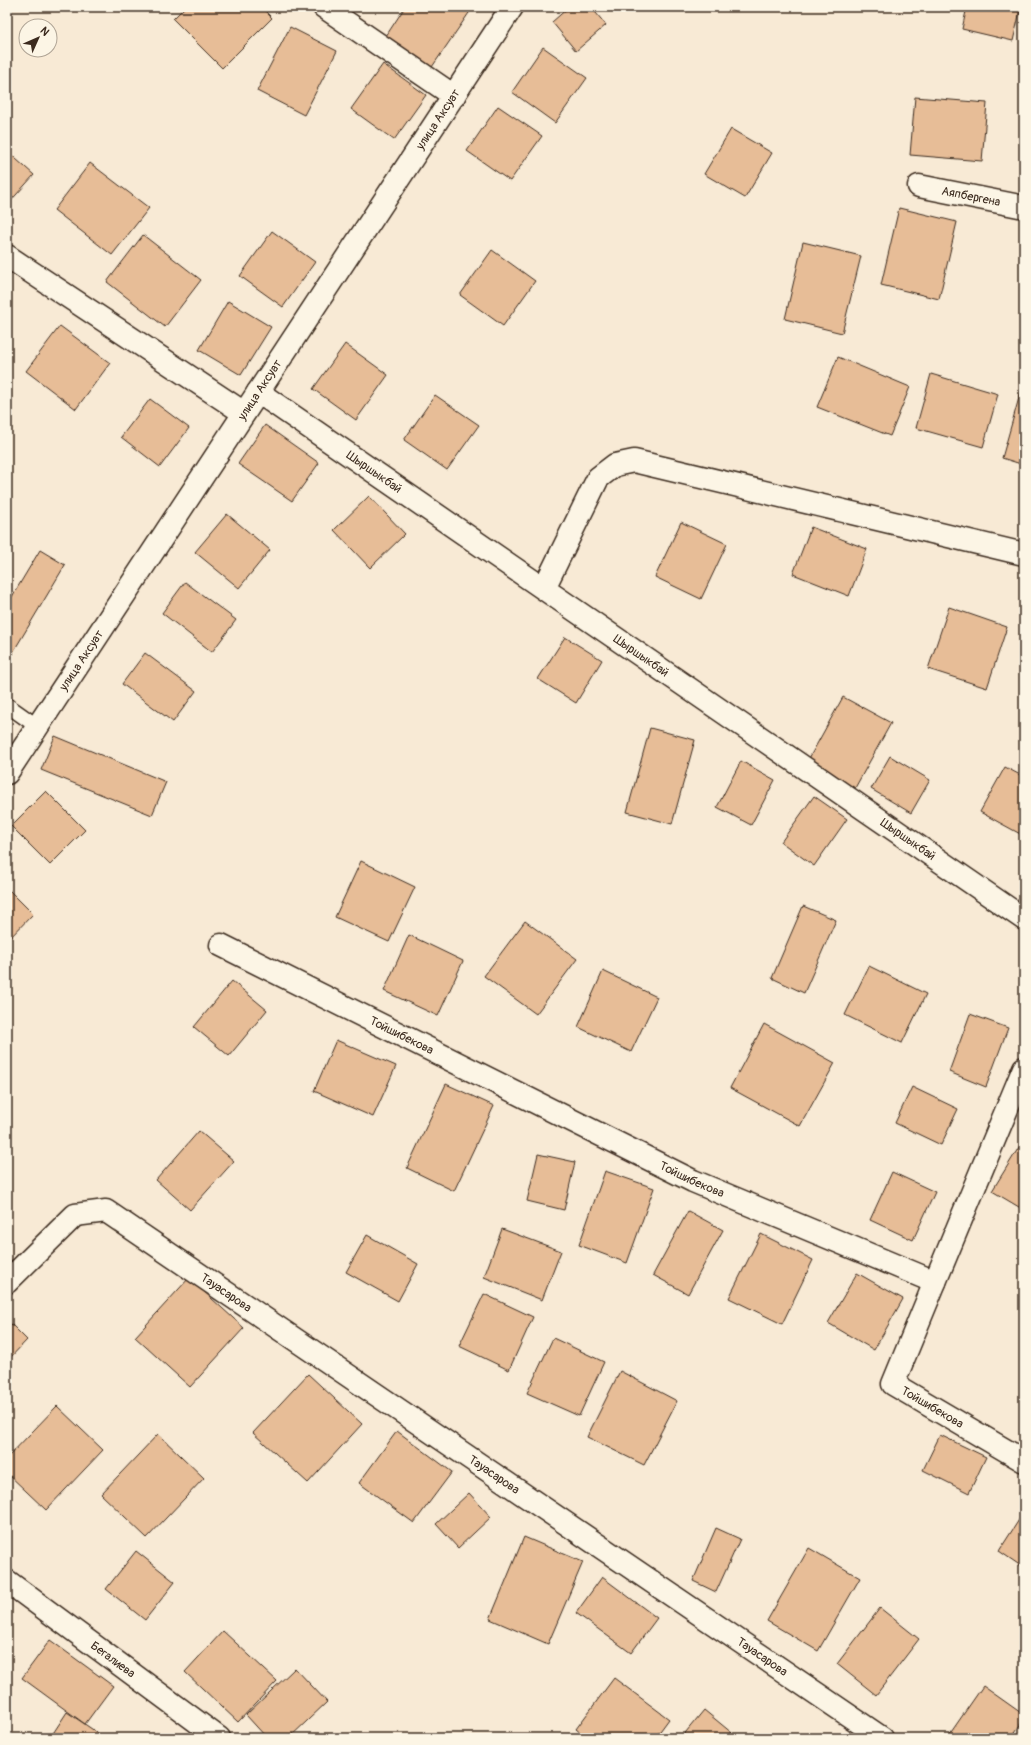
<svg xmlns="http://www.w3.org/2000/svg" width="1031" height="1745" font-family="Pangolin,sans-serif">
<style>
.building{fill:#e7bd97;stroke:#3b2a1e}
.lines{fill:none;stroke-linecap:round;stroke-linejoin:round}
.service-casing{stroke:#3b2a1e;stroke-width:17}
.minor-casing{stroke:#3b2a1e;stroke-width:25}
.service{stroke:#fcf5e5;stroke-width:14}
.minor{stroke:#fcf5e5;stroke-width:22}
.labels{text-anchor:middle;stroke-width:3;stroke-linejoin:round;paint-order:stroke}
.street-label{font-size:12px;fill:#3b2a1e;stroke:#fcf5e5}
</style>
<rect width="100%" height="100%" fill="#f8ead5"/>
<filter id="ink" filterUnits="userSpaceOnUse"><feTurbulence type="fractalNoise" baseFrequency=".025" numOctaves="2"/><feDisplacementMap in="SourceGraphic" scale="8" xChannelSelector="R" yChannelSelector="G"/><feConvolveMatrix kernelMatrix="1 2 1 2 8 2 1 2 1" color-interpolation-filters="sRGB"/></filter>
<g filter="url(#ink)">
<g class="building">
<path d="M185,7H261L272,18L222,68L173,19Z"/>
<path d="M405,7H473L432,67L386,36Z"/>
<path d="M569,7H591L606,25L576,51L552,22Z"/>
<path d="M967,7H1021L1013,41L962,29Z"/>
<path d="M290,27L337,51L304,115L257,91Z"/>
<path d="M543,47L587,78L555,123L512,92Z"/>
<path d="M383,64L426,95L394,140L351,109Z"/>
<path d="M915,97L987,103L982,161L910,155Z"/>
<path d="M498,106L542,136L510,181L467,151Z"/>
<path d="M731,129L772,153L745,198L704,174Z"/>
<path d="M7,151L34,175L7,205Z"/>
<path d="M90,163L149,208L112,255L54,210Z"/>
<path d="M899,208L957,222L939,299L881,285Z"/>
<path d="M272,231L315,262L283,307L240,276Z"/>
<path d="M143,235L201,280L165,327L107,282Z"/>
<path d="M803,242L861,256L842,333L785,319Z"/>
<path d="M492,250L535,281L503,326L460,295Z"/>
<path d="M228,301L271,327L241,375L199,350Z"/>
<path d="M60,326L110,363L76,409L26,371Z"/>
<path d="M345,344L388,375L356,420L313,389Z"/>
<path d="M838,357L910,387L890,436L817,407Z"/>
<path d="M931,374L998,394L983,447L916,428Z"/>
<path d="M1024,380V465L1002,458Z"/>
<path d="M435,395L479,425L447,470L404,440Z"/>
<path d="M150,399L189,428L160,467L121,437Z"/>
<path d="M265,425L319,463L292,501L238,464Z"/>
<path d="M369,496L405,534L370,568L334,530Z"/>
<path d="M227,514L270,550L239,588L195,552Z"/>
<path d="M681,522L727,544L701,599L655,577Z"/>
<path d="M811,527L867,549L849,596L793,574Z"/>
<path d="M40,550L65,565L9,659L7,657V605Z"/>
<path d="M185,582L236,620L212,652L162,613Z"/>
<path d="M949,607L1007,627L987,688L928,669Z"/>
<path d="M565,637L602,660L576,703L538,679Z"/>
<path d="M145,653L196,691L173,722L122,684Z"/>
<path d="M843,697L891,723L855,788L807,762Z"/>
<path d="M650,728L695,740L672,824L627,812Z"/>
<path d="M55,736L166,782L152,815L41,770Z"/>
<path d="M890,756L930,780L911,813L871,789Z"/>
<path d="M741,761L775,780L751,825L717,807Z"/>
<path d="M1005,767L1024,777V836L980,812Z"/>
<path d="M46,791L85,830L50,865L11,826Z"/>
<path d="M814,796L847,819L814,866L781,842Z"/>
<path d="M361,861L415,887L389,942L335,917Z"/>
<path d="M7,888L33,914L7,941Z"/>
<path d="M803,906L836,920L804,993L772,978Z"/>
<path d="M525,921L577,959L536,1014L484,976Z"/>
<path d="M409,935L463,961L438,1016L384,991Z"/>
<path d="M869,966L926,994L902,1043L845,1015Z"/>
<path d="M603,971L657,997L631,1052L578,1027Z"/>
<path d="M232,981L267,1010L229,1056L194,1027Z"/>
<path d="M970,1014L1008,1028L986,1087L949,1072Z"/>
<path d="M764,1024L835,1063L800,1126L730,1088Z"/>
<path d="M336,1040L396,1066L373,1117L314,1091Z"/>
<path d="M446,1084L494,1106L454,1191L407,1168Z"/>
<path d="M912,1087L958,1109L941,1145L895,1123Z"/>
<path d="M199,1131L234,1161L190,1210L156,1180Z"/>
<path d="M1024,1139V1210L992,1191Z"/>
<path d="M538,1154L575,1162L564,1210L527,1201Z"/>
<path d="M605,1171L654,1188L627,1263L579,1245Z"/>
<path d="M892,1172L935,1192L913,1240L870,1220Z"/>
<path d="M688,1211L723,1230L688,1294L653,1275Z"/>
<path d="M502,1229L561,1251L542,1300L484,1277Z"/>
<path d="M761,1234L813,1260L782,1324L729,1298Z"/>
<path d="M367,1235L418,1264L398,1301L346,1272Z"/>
<path d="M857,1273L903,1299L874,1350L828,1323Z"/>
<path d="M189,1278L244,1328L190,1387L135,1337Z"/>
<path d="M484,1294L533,1317L509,1370L459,1346Z"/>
<path d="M8,1321L27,1340L7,1361V1322Z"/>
<path d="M553,1338L604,1362L579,1416L527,1393Z"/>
<path d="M620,1371L677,1401L644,1465L587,1437Z"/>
<path d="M308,1374L362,1424L308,1483L253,1433Z"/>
<path d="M57,1406L103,1450L46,1510L7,1473V1458Z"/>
<path d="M397,1431L452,1472L414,1523L359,1483Z"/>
<path d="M158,1434L204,1478L147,1538L101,1494Z"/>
<path d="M940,1435L986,1457L969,1493L923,1470Z"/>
<path d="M469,1493L491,1517L458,1548L436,1524Z"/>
<path d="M1024,1512V1568L999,1551Z"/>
<path d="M716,1528L740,1539L716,1592L693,1581Z"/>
<path d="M524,1537L583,1562L548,1644L490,1619Z"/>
<path d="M809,1548L860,1578L818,1651L767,1621Z"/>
<path d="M136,1551L175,1582L145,1620L106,1589Z"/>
<path d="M602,1577L657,1618L631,1653L576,1613Z"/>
<path d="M880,1608L919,1639L876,1695L837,1664Z"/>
<path d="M223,1631L277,1681L238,1722L185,1672Z"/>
<path d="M50,1640L113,1686L85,1724L22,1678Z"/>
<path d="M295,1668L327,1702L289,1738H267L246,1715Z"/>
<path d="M614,1678L669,1719L655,1738H587L576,1729Z"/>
<path d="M983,1686L1024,1715V1719L1011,1738H947Z"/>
<path d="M704,1710L738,1738H681Z"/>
<path d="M67,1712L105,1738H50Z"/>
</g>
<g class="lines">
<defs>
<path id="service" d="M7,705L38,727"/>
<g id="minor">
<path d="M324,7L454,96"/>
<path id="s1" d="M919,186L1024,207"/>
<path d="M7,256L244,413"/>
<path id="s2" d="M258,392L1024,919"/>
<path d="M544,588L598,478L615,465L634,461L1024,554"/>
<path id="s3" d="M7,773L512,7"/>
<path id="s4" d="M221,945L693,1181L935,1282L893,1384L1024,1461"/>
<path id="s5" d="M7,1282L75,1215L106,1211L882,1738"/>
<path d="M935,1282L1024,1068"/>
<path id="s6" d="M7,1581L219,1738"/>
</g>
</defs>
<use href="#service" class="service-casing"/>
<use href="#minor" class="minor-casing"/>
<use href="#service" class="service"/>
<use href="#minor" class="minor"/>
</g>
</g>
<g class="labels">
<g class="street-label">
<text dy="4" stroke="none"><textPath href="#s3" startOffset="783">улица Аксуат</textPath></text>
<text dy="4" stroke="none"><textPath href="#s1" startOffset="53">Аяпбергена</textPath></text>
<text dy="4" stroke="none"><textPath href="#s3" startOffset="459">улица Аксуат</textPath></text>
<text dy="4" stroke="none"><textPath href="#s2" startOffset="141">Шыршыкбай</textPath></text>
<text dy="4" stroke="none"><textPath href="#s2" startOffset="465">Шыршыкбай</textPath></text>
<text dy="4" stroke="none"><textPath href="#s3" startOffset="135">улица Аксуат</textPath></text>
<text dy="4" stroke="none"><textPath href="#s2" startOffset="789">Шыршыкбай</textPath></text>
<text dy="4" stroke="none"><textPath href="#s4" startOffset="202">Тойшибекова</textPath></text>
<text dy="4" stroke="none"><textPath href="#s4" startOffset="526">Тойшибекова</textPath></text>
<text dy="4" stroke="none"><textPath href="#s5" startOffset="272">Тауасарова</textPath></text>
<text dy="4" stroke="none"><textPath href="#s4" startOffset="946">Тойшибекова</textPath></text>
<text dy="4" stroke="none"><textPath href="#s5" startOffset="596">Тауасарова</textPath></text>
<text dy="4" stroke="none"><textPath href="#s5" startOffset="920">Тауасарова</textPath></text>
<text dy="4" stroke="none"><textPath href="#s6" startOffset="132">Бегалиева</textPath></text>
</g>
</g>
<rect width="1031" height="1745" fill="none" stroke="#fcf5e5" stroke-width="24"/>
<rect x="12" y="12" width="1007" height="1721" fill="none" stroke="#3b2a1e" stroke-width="1.5" filter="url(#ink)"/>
<g transform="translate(38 38) rotate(45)"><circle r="19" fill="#fcf5e5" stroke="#afa495"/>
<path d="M0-3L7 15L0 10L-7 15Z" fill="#3b2a1e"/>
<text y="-6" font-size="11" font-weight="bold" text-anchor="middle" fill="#3b2a1e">N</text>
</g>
</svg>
